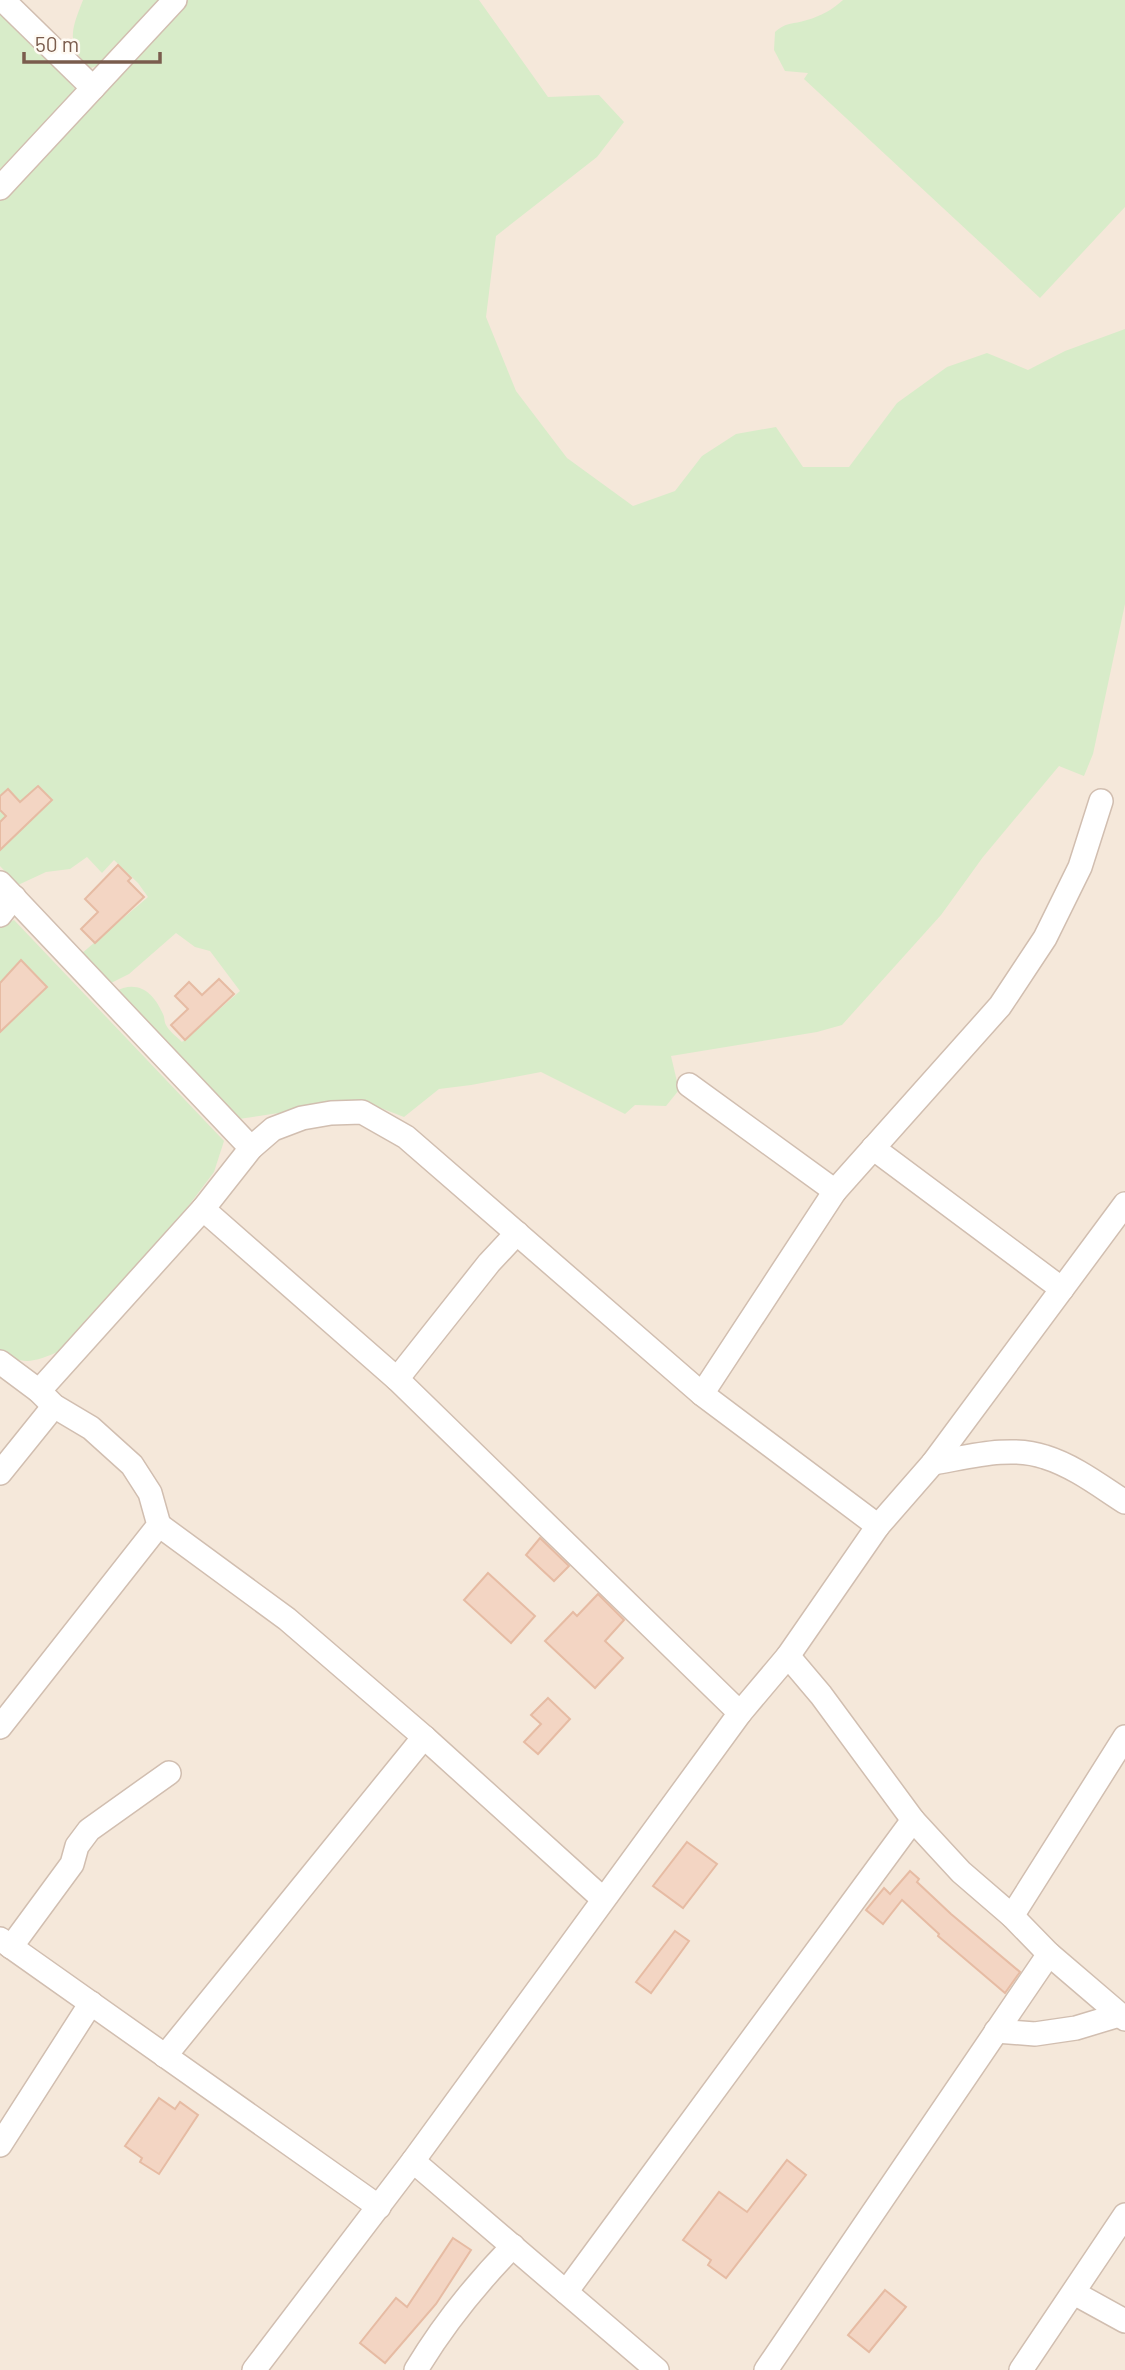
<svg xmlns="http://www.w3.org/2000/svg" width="1125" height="2370" font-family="Barlow,sans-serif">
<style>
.residential{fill:#f5e8da}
.green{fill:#d8ecc9}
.building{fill:#f3d5c3;stroke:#e6bba3;stroke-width:2}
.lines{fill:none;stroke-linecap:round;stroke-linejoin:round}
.minor-casing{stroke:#d1beb0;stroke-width:26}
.minor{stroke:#fff;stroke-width:23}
</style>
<rect width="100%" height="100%" fill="#fdf6ec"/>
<rect class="residential" x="0" y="0" width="1125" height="2370"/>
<g class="green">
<path d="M83,0H160L103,63L89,69C66,42 71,31 83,0Z"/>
<path d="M187,0H479L548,97L599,95L624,122L597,157L496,236L486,317L516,391L567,458L633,506L675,491L702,456L736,434L776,427L803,467H849L897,403L947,367L987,353L1028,370L1065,351L1125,329V604L1093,754L1084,776L1059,766L983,857L941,915L842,1025L817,1032L671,1056L679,1090L666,1106L635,1105L625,1114L541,1072L471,1085L439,1089L404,1117L365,1102L342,1100L305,1109L239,1119L114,992C137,979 153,991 163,1014C165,1018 164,1022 166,1025C169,1031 177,1037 182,1042L240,991L210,951L195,947L176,933L129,974L107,985L81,954L148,897L138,883L114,860L102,873L87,857L70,869L46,872L18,885L0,866V201Z"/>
<path d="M843,0H1125V207L1040,298L804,79L808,73L785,71L774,50L775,32C788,21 792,25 807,20C821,16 832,10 843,0Z"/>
<path d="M0,7L76,90L0,169Z"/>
<path d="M14,920L224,1141L214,1172L180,1217L60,1351C36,1361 24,1367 0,1351V927Z"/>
</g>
<g class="building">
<path d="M38,786L52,800L0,850V822L6,816L0,810V796L8,789L20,802Z"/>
<path d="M118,865L131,878L128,881L144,897L95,943L81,929L98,912L85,899Z"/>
<path d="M21,960L47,987L0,1032V983Z"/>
<path d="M219,979L234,994L185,1040L171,1025L188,1009L175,996L189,982L202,995Z"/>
<path d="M540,1538L569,1566L554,1581L526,1555Z"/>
<path d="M488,1573L535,1616L511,1643L464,1600Z"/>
<path d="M598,1594L624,1620L605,1641L623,1658L595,1688L545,1641L573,1612L577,1616Z"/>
<path d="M548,1698L570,1719L538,1754L524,1742L541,1724L531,1715Z"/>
<path d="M687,1842L717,1864L683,1908L653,1886Z"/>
<path d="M910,1871L919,1879L917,1882L951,1914L1020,1972L1005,1993L938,1936L939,1934L902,1900L883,1924L866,1910L884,1888L890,1894Z"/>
<path d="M675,1931L689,1941L651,1993L636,1982Z"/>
<path d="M159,2098L175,2109L180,2102L198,2115L159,2174L140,2162L142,2158L125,2146Z"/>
<path d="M787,2160L806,2175L726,2278L708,2265L711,2260L683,2240L719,2192L747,2212Z"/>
<path d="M453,2238L471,2250L436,2304L385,2363L360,2343L396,2298L407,2307Z"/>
<path d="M885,2290L906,2307L869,2352L848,2335Z"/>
</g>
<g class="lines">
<defs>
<g id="minor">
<path d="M3,0L93,88"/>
<path d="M0,188L175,0"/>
<path d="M0,883L251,1148"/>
<path d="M0,915L14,897"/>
<path d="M689,1085L835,1191"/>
<path d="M873,1148L1062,1289"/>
<path d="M203,1209L397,1379L740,1713"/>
<path d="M0,1362L39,1391L54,1406L91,1428L132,1465L150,1493L159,1525L0,1727"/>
<path d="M397,1379L489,1263L517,1233"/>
<path d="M39,1391L203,1209L251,1148L273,1129L302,1118L331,1113L362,1112L406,1137L702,1394L878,1526"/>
<path d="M702,1394L835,1191L1000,1006L1045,938L1080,867L1101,801"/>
<path d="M933,1463C969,1457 1010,1445 1045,1457C1074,1466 1100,1486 1125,1502"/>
<path d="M0,1473L54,1406"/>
<path d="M159,1525L287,1619L424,1737L603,1899"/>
<path d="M788,1656L821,1695L913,1820L961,1872L1012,1916L1049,1954L1125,2019"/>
<path d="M1012,1916L1125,1737"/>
<path d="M0,1939L379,2207"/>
<path d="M11,1947L72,1864L77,1846L89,1830L169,1773"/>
<path d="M996,2031L1035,2034L1076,2028L1119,2015"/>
<path d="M165,2056L424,1737"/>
<path d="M0,2145L91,2003"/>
<path d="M413,2161L657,2370"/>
<path d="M566,2292L913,1820"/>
<path d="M1074,2293L1125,2321"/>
<path d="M254,2370L413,2161L740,1713L788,1656L878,1526L933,1463L1125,1204"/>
<path d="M416,2370C444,2323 476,2284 513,2246"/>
<path d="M766,2370L1049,1954"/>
<path d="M1021,2370L1125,2215"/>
</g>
</defs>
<use href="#minor" class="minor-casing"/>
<use href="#minor" class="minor"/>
</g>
<path d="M24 52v10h136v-10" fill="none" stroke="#7a5c4d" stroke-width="3.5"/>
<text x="35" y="52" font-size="21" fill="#7a5c4d" stroke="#fffaf3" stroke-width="5" paint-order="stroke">50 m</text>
</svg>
